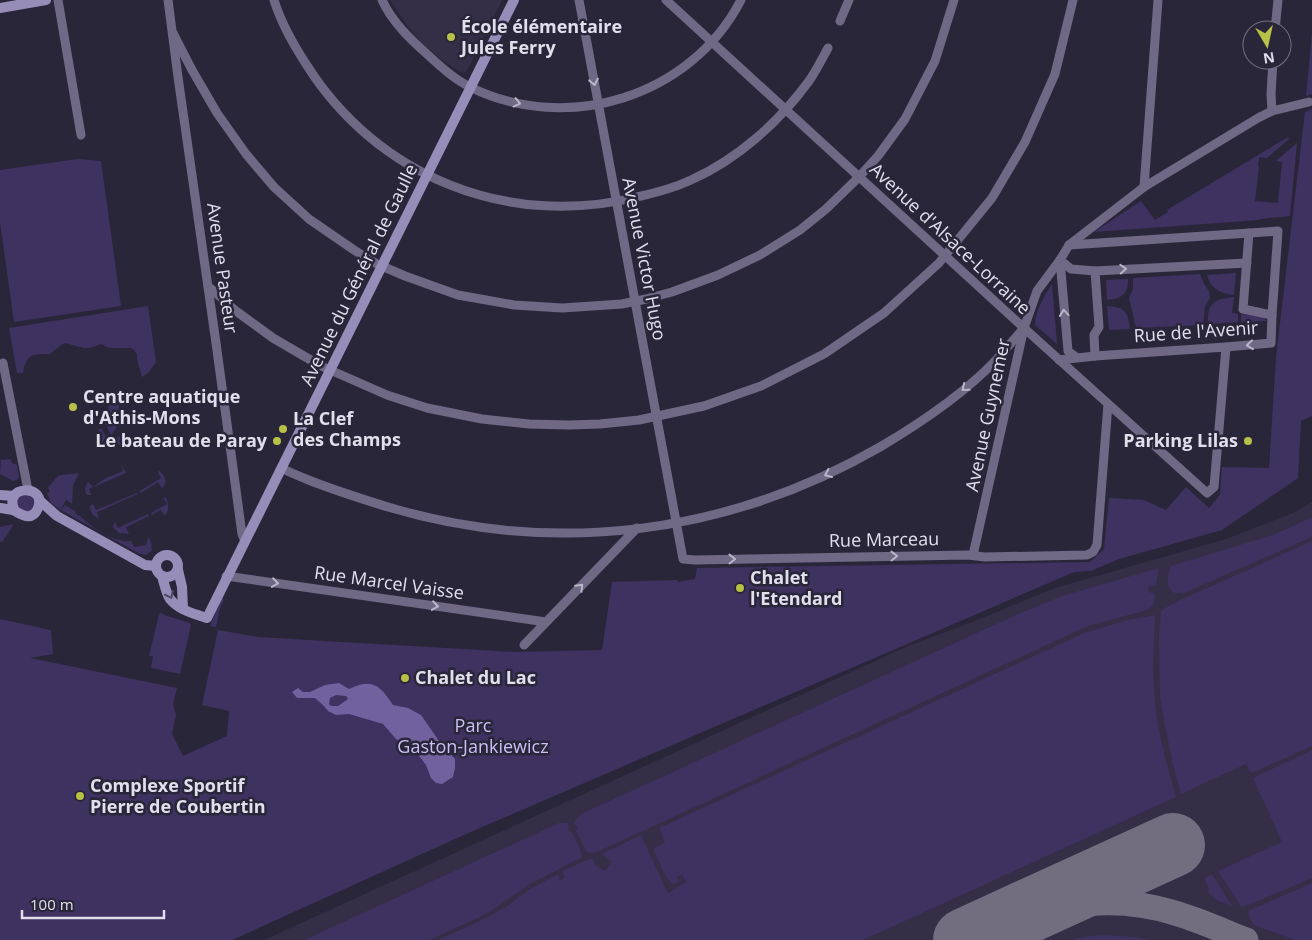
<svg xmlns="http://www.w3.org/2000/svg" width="1312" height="940" font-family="'Open Sans',sans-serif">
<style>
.built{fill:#342e47}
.green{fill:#3e3260}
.water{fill:#70619f;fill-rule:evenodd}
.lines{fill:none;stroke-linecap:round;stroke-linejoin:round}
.taxiway{stroke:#726e80;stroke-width:25}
.runway{stroke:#726e80;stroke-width:64}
.street{stroke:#6f6985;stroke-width:9}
.secondary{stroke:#968db9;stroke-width:10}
.oneway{stroke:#bab6c9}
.oneway2{stroke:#504a66}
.poi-dot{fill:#b7c148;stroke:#2a263a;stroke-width:2}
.labels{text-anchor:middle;stroke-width:5;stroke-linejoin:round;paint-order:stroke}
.poi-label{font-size:18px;font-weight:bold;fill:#e2dfed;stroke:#2a263a;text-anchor:start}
.street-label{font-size:18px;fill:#e2dfed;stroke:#2a263a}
.park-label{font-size:18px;fill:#cabff5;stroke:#2a263a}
</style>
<rect width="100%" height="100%" fill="#2a263a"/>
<g class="built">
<path d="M390,0H502L470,65L466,72L462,73L442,60L424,45L407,25Z"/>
<path d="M1312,502V940H264L908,646L975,621L1055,588L1226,539L1293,513Z"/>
</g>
<g class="green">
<path d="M1312,33V94L1306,96Z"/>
<path d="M1312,109V416L1301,421L1298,478L1222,530L1119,559L1091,571L1074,572L466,834L232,940H0V619L51,630L53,654L30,658L177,688L173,704L176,715L172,734L183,756L227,736L229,711L202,705L218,630L257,637L515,652L602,650L612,582L677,580L678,582L695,579L697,568L1090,562L1104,549L1109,498L1144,500L1166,510L1186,487L1209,508L1220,495L1222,467L1269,468L1276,357L1305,112Z"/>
<path d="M1288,137L1289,139L1267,158L1259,157L1258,166H1259L1255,201L1278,203L1282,162L1276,161L1297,143L1290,216L1261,219L1259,220L1094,232L1141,201L1155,220L1168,212L1167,210Z"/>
<path d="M78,159L101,161L121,306L14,322L0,222V170Z"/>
<path d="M1236,273L1234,295C1221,294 1210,288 1207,275Z"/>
<path d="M1200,274L1204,284L1209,291L1210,298L1205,307L1203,325L1136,328L1129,298L1133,289V278Z"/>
<path d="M1128,279C1128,295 1122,298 1107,300L1106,280Z"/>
<path d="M1052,284L1057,344L1035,325C1035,312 1045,294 1052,284Z"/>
<path d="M1234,297L1232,313L1238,314V322L1208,324C1207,304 1213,299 1234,297Z"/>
<path d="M148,306L156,362L149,372L142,377L137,359V354L134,350L131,348H110L101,344L89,348H84L65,343L61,345L50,354C34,354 26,353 23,373H17L9,328Z"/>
<path d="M1107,306C1125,307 1128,312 1130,329L1109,330Z"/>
<path d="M1241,314C1250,315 1261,313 1267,321L1241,322Z"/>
<path d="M111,399L115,405L118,403C122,415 119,426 111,435L105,423L109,411L108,400Z"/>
<path d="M101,428L107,439L97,445L98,430Z"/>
<path d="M119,436L127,439L125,449L114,441Z"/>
<path d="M1,459L3,460L11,459L12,463L17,465L19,477L17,480L13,481L0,474Z"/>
<path d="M121,464L126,473L89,489L91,495H88L86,494L85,488L88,482L93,487L106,478L123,471Z"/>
<path d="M159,471C165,474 168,483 162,488L158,482L141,493L140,491L161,478L158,472Z"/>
<path d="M79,473L73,485L72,504L66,500L61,509H62L65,505L75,511L77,516L79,515C89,526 116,544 131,541L134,547L146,545L148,538H149L152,545L151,546L152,550L150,552L145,555L138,553L59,509L51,503L47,493L50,492L48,487C52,484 54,480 57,477C61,473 73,475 79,473Z"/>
<path d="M137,493L138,494L97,512L99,518C93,517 90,512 90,506L93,504L96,510Z"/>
<path d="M27,494L34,499L35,505L30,512H20L16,500L18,497Z"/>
<path d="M163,498H166C169,504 169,510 165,516L161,510L152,515L151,513L167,504Z"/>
<path d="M148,514L149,516L126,527L129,534L119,533L113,527L115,522L118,528Z"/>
<path d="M1312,517V537L1182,594L1180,593H1175C1165,588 1167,575 1171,566L1273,535Z"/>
<path d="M14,524L2,542H0V527Z"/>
<path d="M1312,541V746L1254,772H1250L1246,764L1181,794L1172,761L1160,699L1159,638L1161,611L1165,608L1180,600Z"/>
<path d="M1159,568L1156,586H1149L1148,592L1154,593C1156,601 1154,605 1147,610L1088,626L597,852L589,853L586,851L576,831L578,828L574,823L581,814L1016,615L1062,596Z"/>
<path d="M222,598L224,600L220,608L216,627L210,626Z"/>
<path d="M162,613L164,615L190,623L191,625L180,674L151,668L153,656H149L159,614Z"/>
<path d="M1155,615L1153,667L1155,704L1158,727L1167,764L1176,797L863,940H438L486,918L506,907L528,890L558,874L560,880L565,878L562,871L592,858L596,866L605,871L612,862L602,854L641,835L668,893L686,882L682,875L677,877L679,882H682L672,884L665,875L654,851V848L665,843L659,828L1084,633L1128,620Z"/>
<path d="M1312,750V878L1246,906L1241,907L1218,871L1282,842L1253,778Z"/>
<path d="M559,823H567L569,827L568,829L569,831L572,832L580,849L582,856L580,858L530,884L488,913L430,940H304Z"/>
<path d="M1212,874L1232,906C1222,902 1212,901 1208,890L1209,888L1204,878Z"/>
<path d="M1312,883V940H1295L1254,925C1251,920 1246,915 1250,910Z"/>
<path d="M1104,935L1134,937L1150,940H1070L1082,937Z"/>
</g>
<path class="water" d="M339,683L349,689C372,678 380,685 393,705L408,708L421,715L439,741L455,759V768L453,777L442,784L436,783L431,778L426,765L417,753L412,748L396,739L383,724L349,714L336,715L328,711L323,705L315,698H297L292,692L298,688L303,692H310L325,685ZM336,695L346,696L348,699L338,706H331L329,704L330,698Z"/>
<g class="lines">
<path class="taxiway" d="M1009,920C1065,903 1117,895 1175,913C1199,920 1223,931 1246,940"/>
<path class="runway" d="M965,940L1173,845"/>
<g class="street">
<path d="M58,0L81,135"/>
<path d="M168,0L178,77L216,343L242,534L245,541"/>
<path d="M274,0C281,23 293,44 306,64C377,177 508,229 637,197C655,193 674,188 691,180C738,159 779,122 809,81C816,71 822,59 828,48"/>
<path d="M382,0C392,22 410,39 428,55C441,67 454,79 470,87C567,135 691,97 741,0"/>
<path d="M579,0L683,559L695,560L968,555L985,557L1087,555L1093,552L1097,545L1108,404"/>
<path d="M666,0L1024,328L1207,493L1214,487L1226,347"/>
<path d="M840,21L849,0"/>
<path d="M1275,30L1278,0"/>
<path d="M173,33L192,70L217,113L246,154L274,187L309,219L354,250L377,264L405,276L458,295L514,305L562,308L622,304L646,299L672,292L718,275L760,255L800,230L826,209L859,177L878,156L905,119L935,61L954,0"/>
<path d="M1272,111L1271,94L1273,60"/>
<path d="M1144,187L1158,0"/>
<path d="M1249,233L1243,309L1272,315"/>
<path d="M1060,260L1071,269L1095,271L1247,263"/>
<path d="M1060,260L1068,351L1076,357"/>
<path d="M208,286L236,311L273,338L321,366L387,395L427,408L482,419L529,424L569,425L600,424L639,420L704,406L761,386L824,354L884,313L939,263L992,198L1025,142L1055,74L1073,0"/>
<path d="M1095,356L1094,335L1099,327L1095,271"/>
<path d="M1059,360L1095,356L1226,347L1271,343L1272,315L1278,231L1069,245"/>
<path d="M3,363L28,490"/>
<path d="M281,468C291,473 301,477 311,481C337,491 362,499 388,507C556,557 729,534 880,447C919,424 966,392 997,359C1006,349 1015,338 1024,328"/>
<path d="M973,555L1024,328L1037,291L1060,260L1069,245L1144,187L1258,118L1272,111L1309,102"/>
<path d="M226,576L546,622"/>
<path d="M524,645L637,528"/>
</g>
<g class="secondary">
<path d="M0,8L46,0"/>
<path d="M0,495L14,496"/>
<path d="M39,500L57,516L145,565L156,566"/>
<path d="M0,508C5,509 11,509 15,511C23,516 33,521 38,508C48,484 1,484 15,511"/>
<circle cx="167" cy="566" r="11"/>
<path d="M178,570L182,587L183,609"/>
<path d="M162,576C164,583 166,593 170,599C179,610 194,614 207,618L514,0"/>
</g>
</g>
<defs><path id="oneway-chevron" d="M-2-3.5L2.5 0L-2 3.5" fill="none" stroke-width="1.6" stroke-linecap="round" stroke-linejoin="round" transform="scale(1.25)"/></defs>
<g class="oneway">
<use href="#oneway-chevron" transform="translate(594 82) rotate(79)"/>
<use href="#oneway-chevron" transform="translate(517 103) rotate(13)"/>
<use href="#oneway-chevron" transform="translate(1123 269) rotate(-3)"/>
<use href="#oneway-chevron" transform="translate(1064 313) rotate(-95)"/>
<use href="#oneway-chevron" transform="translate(1250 345) rotate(174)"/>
<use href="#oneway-chevron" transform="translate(965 388) rotate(141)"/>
<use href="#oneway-chevron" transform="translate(828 474) rotate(156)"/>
<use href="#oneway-chevron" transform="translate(894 556) rotate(-1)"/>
<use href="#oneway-chevron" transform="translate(732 559) rotate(-1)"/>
<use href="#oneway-chevron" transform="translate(275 583) rotate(8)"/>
<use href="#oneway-chevron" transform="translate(580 587) rotate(-46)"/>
<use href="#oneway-chevron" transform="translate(435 606) rotate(8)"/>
</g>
<use class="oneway2" href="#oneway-chevron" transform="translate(170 595) rotate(63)"/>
<g class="poi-dot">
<circle cx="451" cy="37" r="5"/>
<circle cx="73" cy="407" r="5"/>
<circle cx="283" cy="429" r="5"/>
<circle cx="277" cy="441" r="5"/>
<circle cx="1248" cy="441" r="5"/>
<circle cx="740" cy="588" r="5"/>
<circle cx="405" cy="678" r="5"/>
<circle cx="80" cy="796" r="5"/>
</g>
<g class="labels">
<g class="poi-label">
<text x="461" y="33">École élémentaire<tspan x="461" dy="21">Jules Ferry</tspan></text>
<text x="83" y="403">Centre aquatique<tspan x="83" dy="21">d'Athis-Mons</tspan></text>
<text x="293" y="425">La Clef<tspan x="293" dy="21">des Champs</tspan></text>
<text x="267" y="447" text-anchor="end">Le bateau de Paray</text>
<text x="1238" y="447" text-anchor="end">Parking Lilas</text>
<text x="750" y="584">Chalet<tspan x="750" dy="21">l'Etendard</tspan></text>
<text x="415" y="684">Chalet du Lac</text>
<text x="90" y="792">Complexe Sportif<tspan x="90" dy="21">Pierre de Coubertin</tspan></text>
</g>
<g class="street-label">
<text transform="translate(950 239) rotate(43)" y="6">Avenue d'Alsace-Lorraine</text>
<text transform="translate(644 259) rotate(79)" y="6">Avenue Victor Hugo</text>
<text transform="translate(222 268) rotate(82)" y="6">Avenue Pasteur</text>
<text transform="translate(359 275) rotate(-64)" y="6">Avenue du Général de Gaulle</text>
<text transform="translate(1196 332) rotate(-4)" y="6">Rue de l'Avenir</text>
<text transform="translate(988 415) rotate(-78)" y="6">Avenue Guynemer</text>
<text transform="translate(884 540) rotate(-1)" y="6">Rue Marceau</text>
<text transform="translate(389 583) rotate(8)" y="6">Rue Marcel Vaisse</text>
</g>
<g class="park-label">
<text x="473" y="732">Parc<tspan x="473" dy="21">Gaston-Jankiewicz</tspan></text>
</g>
</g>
<g transform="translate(1267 45) rotate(171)"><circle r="24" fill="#2a263a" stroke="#747082"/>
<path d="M0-4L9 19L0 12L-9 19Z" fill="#b7c148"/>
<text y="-8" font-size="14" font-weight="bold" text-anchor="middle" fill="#e2dfed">N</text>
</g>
<path d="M22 910v8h142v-8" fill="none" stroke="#e2dfed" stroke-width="2.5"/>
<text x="30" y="910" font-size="15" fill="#e2dfed" stroke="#2a263a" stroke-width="4" paint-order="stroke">100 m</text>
</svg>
